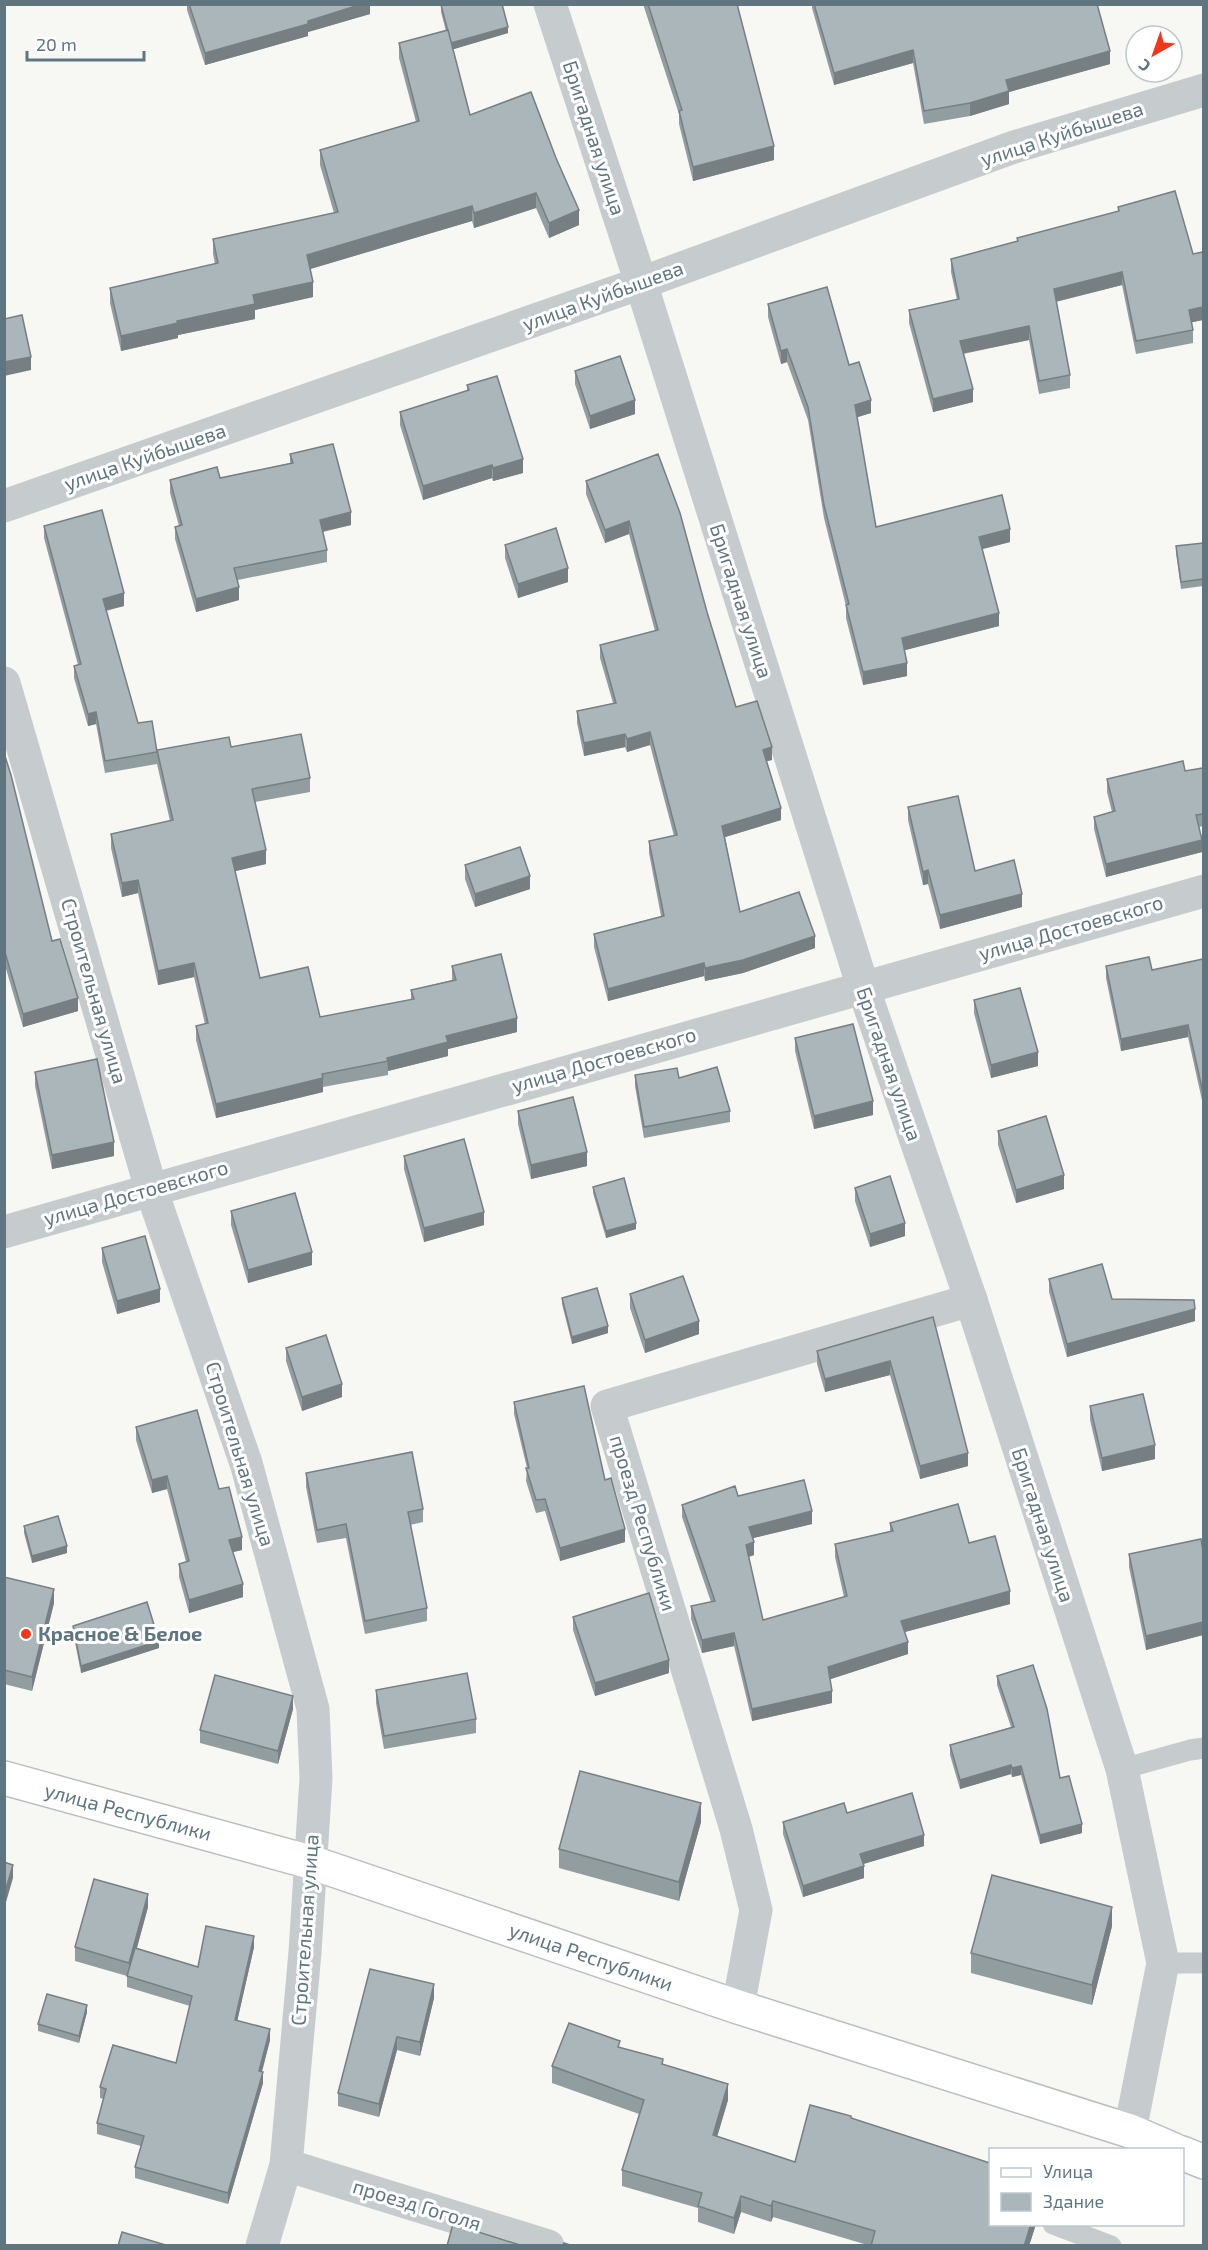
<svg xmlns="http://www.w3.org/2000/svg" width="1208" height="2250" font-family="'Exo 2',sans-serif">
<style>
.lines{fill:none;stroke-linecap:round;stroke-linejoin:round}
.primary-casing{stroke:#b9bec1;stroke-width:36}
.lane{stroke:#c6cbcd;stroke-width:21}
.street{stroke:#c6cbcd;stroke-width:33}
.primary{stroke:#fff;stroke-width:33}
.wall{fill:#929d9f}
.shaded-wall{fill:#777f82}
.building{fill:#aab6b9;stroke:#777f82;stroke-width:1.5}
.poi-dot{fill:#f23619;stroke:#fff;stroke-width:2}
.labels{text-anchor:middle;stroke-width:6;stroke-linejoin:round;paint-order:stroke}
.street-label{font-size:20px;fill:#5f7681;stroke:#fff}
.poi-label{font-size:20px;font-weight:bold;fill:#5f7681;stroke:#fff;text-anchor:start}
</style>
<rect width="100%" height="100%" fill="#f7f7f4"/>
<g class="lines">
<defs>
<g id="primary">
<path d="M4,1778L310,1862L738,2007L1130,2131L1174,2150"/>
<path d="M1182,2153L1204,2162"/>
</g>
</defs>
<use href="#primary" class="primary-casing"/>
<g class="lane">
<path d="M1122,1769L1190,1750L1204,1748"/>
<path d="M1163,1963H1204"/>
<path d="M1053,2224L1111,2246"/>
</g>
<g class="street">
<path d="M550,4L641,283L863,987L971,1300L1122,1769L1163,1963L1130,2131"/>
<path d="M4,506L641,283L1014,147L1204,90"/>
<path d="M4,683L151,1189L246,1463L313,1709L316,1778L305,1952L286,2165L262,2246"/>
<path d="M4,1232L1204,891"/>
<path d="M738,2007L756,1910L736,1829L607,1406L971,1300"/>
<path d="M286,2165L548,2246"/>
</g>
<use href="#primary" class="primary"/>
</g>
<g class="wall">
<path d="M187,4H370V14L308,32V36L205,65L187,10Z"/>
<path d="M643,4H737L774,160L693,181L679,124V114Z"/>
<path d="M812,4H1097L1110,64L1009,92V104L970,116L924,124L913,63L834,85L812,8Z"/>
<path d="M441,5L508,33L453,49L470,115L579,225L549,238L536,208L474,228L472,221L310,269L313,297L255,310V319L178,335V338L121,351L110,303V288L215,264L213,254V239L334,213L320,165V150L416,122L399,58V43L446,31L441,12Z"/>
<path d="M1118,207L1193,254L1203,253V320L1191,322L1193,330V343L1136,354L1122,285L1056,302L1070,375V388L1039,394L1029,340L963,354L973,402L933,412L909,323V310L957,300L951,272V259L1017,241V238L1118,212Z"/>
<path d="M768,304L849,365L871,413L857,417L876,527L1010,542L982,549L999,626L904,650L907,676L863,685L846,618V606L824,518L808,420L787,362L781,364L768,317Z"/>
<path d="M575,371L635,414L590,429L575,384Z"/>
<path d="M467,385L523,473L493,481L492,478L423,500L400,425V412L467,391Z"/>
<path d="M290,454L351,525L323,532L327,550V562L238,580L239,600L196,612L175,539V527L179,526L170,493V480L220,478L290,463Z"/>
<path d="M658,454L736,707L772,760L767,761L781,820L725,837L740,912L815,948L743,973L705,981L704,976L608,1001L594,947V934L661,916L649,853V841L674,836L650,745L627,752L625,747L584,756L577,723V711L613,703L600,658V645L655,631L629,534L605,543L586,494V481Z"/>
<path d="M44,526L124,606L106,611L138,723L157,752L231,747L310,778V792L255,802L266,864L235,871L260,978L320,1017L411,1000V990L452,980V966L517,1032L448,1049V1056L388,1071V1075L323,1087V1092L216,1118L196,1040V1026L205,1024L194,977L158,985L138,893L122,897L111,848V834L170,821L157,764L105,773L96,724L88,726L74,678V666L78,665L44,538Z"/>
<path d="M1203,543V586L1181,589L1176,553V546Z"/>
<path d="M505,545L568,582L518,598L505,558Z"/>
<path d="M4,753L52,941L78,1011L23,1027L4,962Z"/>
<path d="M1203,768V826L1199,827L1202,852L1106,877L1094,829V817L1112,812L1107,792V779L1185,771Z"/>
<path d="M908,807L975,871L1022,907L940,929L928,884L923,885L908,820Z"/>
<path d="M465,865L530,889L475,907L465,879Z"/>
<path d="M1203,959V1105L1188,1037L1121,1051L1106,978V966L1152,970Z"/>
<path d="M974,1000L1038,1066L991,1078L974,1013Z"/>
<path d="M795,1038L873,1115L814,1129L795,1051Z"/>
<path d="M35,1072L114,1156L52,1169L35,1086Z"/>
<path d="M635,1075L679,1078L730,1111V1122L644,1138L635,1086Z"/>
<path d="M518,1111L587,1166L531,1179L518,1124Z"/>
<path d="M998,1131L1064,1189L1016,1203L998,1145Z"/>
<path d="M404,1156L484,1225L424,1242L404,1169Z"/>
<path d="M593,1187L636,1229L606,1238L593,1193Z"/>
<path d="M855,1188L905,1236L870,1247L855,1201Z"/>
<path d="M231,1211L312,1265L248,1283L231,1225Z"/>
<path d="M102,1248L160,1302L117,1314L102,1262Z"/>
<path d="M1049,1279L1112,1299L1195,1321L1067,1357L1049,1292Z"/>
<path d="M630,1294L699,1334L645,1353L630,1308Z"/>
<path d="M562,1298L608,1333L572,1344L562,1304Z"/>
<path d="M933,1317L968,1466L920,1479L890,1375L825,1392L817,1364V1351Z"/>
<path d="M286,1348L342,1397L302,1411L286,1361Z"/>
<path d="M514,1402L605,1480L625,1542L560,1561L545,1511L536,1513L526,1481L527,1468L514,1414Z"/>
<path d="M1090,1406L1155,1459L1102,1471L1090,1420Z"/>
<path d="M136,1427L219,1489L242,1550L233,1552L243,1597L189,1613L179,1577V1564L186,1562L167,1489L152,1493L136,1440Z"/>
<path d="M306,1473L423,1509V1522L410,1525L427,1608V1621L365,1634L346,1538L317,1543L306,1487Z"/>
<path d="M738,1496L812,1524L753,1538L754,1555L748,1557L763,1620L844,1597L835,1557V1544L890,1531V1523L969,1543L1010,1604L905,1632L908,1654L830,1679L832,1703L752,1721L734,1646L702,1653L691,1619V1606L711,1602L682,1517V1505Z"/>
<path d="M24,1526L67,1553L32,1563L24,1533Z"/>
<path d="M1203,1551V1635L1146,1650L1129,1567V1554Z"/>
<path d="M4,1577L54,1603L32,1691L4,1684Z"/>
<path d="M573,1617L669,1673L595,1696L573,1630Z"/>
<path d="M73,1626L159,1648L81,1673L73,1632Z"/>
<path d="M997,1676L1060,1778L1082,1833L1040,1844L1021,1775L1012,1777L1011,1774L960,1789L950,1755V1745L1011,1727L997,1685Z"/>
<path d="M376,1690L476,1719V1733L384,1749L376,1703Z"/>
<path d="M293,1709L278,1764L200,1743V1730Z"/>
<path d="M847,1813L924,1846L863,1864L864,1878L803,1897L783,1834V1822Z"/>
<path d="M701,1822L679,1901L559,1868V1849Z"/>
<path d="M148,1907L137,1948L198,1967L254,1947L237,2021L270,2040L262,2072L263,2083L228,2204L135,2178V2167L141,2146L97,2134V2123L104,2099L100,2098V2087L176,2063L190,2006L127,1987V1976L75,1961V1947Z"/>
<path d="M1112,1926L1092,2005L971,1973V1953Z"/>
<path d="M434,1998L420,2056L397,2050L379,2117L338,2106V2093Z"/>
<path d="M87,2012L79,2043L38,2031V2024Z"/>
<path d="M620,2048L663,2064L728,2100L717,2136L795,2162L851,2119L990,2224H1036L1029,2246H871L773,2217L771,2222L741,2212L734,2234L698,2222V2208L622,2186V2170L639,2114L552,2083V2066Z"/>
</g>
<g class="shaded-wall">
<path d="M362,4H370V14L308,32V36L205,65V53Z"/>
<path d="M508,27V33L451,50V43Z"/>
<path d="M913,50V63L834,85V73Z"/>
<path d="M1110,51V64L1009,92V104L970,116V103L1006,80Z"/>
<path d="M774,146V160L693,181V167Z"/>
<path d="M536,193V208L474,228V213Z"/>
<path d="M472,206V221L307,270V255Z"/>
<path d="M579,210V225L549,238V223Z"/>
<path d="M1122,272V285L1054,302V289Z"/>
<path d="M313,282V297L255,310V319L178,335V338L121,351V336L177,321L253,295Z"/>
<path d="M1203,307V320L1189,323V310Z"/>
<path d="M1029,326V340L960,354V341Z"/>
<path d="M787,349V362L781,364V351Z"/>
<path d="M31,357V370L4,376V362Z"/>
<path d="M973,389V402L933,412V399Z"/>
<path d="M635,400V414L590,429V416Z"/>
<path d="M871,400V413L855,418V405Z"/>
<path d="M523,459V473L493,481V468Z"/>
<path d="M492,465V478L423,500V486Z"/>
<path d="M351,512V525L320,532V520Z"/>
<path d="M629,521V534L605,543V530Z"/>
<path d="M1010,529V542L979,550V537Z"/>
<path d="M568,568V582L518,598V584Z"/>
<path d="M239,587V600L196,612V599Z"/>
<path d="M124,593V606L103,611V599Z"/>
<path d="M999,613V626L902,651V638Z"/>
<path d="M907,663V676L863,685V672Z"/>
<path d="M96,712V724L88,726V714Z"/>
<path d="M650,732V745L627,752V739Z"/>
<path d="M625,734V747L584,756V743Z"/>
<path d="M772,747V760L763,762V750Z"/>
<path d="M781,808V820L722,838V826Z"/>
<path d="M1202,840V852L1106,877V864Z"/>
<path d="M266,850V864L232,872V858Z"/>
<path d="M928,870V884L923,885V872Z"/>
<path d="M530,876V889L475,907V894Z"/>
<path d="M138,880V893L122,897V883Z"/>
<path d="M1022,894V907L940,929V915Z"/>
<path d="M815,936V948L743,973L705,981V968Z"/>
<path d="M194,963V977L158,985V971Z"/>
<path d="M704,963V976L608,1001V989Z"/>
<path d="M78,998V1011L23,1027V1014Z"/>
<path d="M517,1018V1032L448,1049V1056L388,1071L387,1058L446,1036Z"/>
<path d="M1188,1025V1037L1121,1051V1039Z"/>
<path d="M1038,1052V1066L991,1078V1065Z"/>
<path d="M323,1078V1092L216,1118V1104Z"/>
<path d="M873,1101V1115L814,1129V1116Z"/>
<path d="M114,1142V1156L52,1169V1155Z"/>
<path d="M587,1152V1166L531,1179V1165Z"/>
<path d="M1064,1175V1189L1016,1203V1190Z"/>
<path d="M484,1212V1225L424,1242V1228Z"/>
<path d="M636,1223V1229L606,1238V1231Z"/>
<path d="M905,1223V1236L870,1247V1234Z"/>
<path d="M312,1252V1265L248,1283V1270Z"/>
<path d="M160,1289V1302L117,1314V1301Z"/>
<path d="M1195,1309V1321L1067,1357V1344Z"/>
<path d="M699,1321V1334L645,1353V1340Z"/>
<path d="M608,1326V1333L572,1344V1337Z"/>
<path d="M890,1361V1375L825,1392V1379Z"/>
<path d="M342,1384V1397L302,1411V1397Z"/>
<path d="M1155,1445V1459L1102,1471V1458Z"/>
<path d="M968,1453V1466L920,1479V1466Z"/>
<path d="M167,1476V1489L152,1493V1480Z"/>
<path d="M812,1511V1524L749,1539V1527Z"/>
<path d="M625,1529V1542L560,1561V1548Z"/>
<path d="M242,1537V1550L229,1553V1540Z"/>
<path d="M754,1542V1555L746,1558V1545Z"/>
<path d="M67,1546V1553L32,1563V1556Z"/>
<path d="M243,1584V1597L189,1613V1600Z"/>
<path d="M54,1589V1603L32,1691V1677Z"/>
<path d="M1010,1591V1604L901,1633V1621Z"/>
<path d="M1203,1622V1635L1146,1650V1636Z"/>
<path d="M734,1633V1646L702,1653V1640Z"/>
<path d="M159,1641V1648L81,1673V1666Z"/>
<path d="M908,1642V1654L828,1680V1667Z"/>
<path d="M669,1660V1673L595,1696V1683Z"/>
<path d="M832,1691V1703L752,1721V1709Z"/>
<path d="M293,1696V1709L278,1764V1751Z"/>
<path d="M1011,1765V1774L960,1789V1780Z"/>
<path d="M1021,1766V1775L1012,1777V1768Z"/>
<path d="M701,1803V1822L679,1901V1882Z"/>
<path d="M1082,1824V1833L1040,1844V1835Z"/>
<path d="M924,1835V1846L860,1865V1854Z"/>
<path d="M13,1865V1878L4,1909V1895Z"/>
<path d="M864,1866V1878L803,1897V1886Z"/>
<path d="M148,1894V1907L129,1976V1963Z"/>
<path d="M1112,1907V1926L1092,2005V1985Z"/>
<path d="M254,1936V1947L235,2031V2020Z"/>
<path d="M434,1984V1998L420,2056V2042Z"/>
<path d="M87,2005V2012L79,2043V2036Z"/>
<path d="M270,2029V2040L259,2082V2071Z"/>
<path d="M397,2037V2050L379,2117V2104Z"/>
<path d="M263,2072V2083L228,2204V2193Z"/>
<path d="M728,2084V2100L713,2151V2135Z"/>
<path d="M741,2196V2212L734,2234V2218Z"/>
<path d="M773,2201V2217L771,2222V2206Z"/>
<path d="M1031,2224H1036L1029,2246H1024Z"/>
</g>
<g class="building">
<path d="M189,4H362L308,21V24L205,53Z"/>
<path d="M502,4L508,27L451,43L441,5Z"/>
<path d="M648,4H737L774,146L693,167L679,111L682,110Z"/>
<path d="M814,4H1097L1110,51L1006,80L1009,91L970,103L924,111L913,50L834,73Z"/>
<path d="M448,30L470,115L531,92L556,158L579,210L549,223L536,193L474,213L472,206L307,255L313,282L253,295L255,304L177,321L178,323L121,336L110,288L218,263L213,239L338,212L320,150L419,121L399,43Z"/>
<path d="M1175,191L1193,254L1203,252V307L1189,310L1193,330L1136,341L1122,272L1054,289L1070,375L1039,381L1029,326L960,341L973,389L933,399L909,310L959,299L951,259L1018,241L1017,238L1119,211L1118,207Z"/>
<path d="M827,287L849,365L859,362L871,400L855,405L876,527L1002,495L1010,529L979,537L999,613L902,638L907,663L863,672L846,605L849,604L824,505L808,407L787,349L781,351L768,304Z"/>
<path d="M22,315L31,357L4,362V319Z"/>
<path d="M620,356L635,400L590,416L575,371Z"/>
<path d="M497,376L523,459L493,468L492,465L423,486L400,412L469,390L467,385Z"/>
<path d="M333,444L351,512L320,520L327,550L234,568L239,587L196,599L175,527L182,525L170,480L217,467L220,478L293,463L290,454Z"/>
<path d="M658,454L680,513L707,612L736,707L757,701L772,747L763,750L781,808L722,826L740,912L799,892L815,936L743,960L705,968L704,963L608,989L594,934L664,916L649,841L677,835L650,732L627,739L625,734L584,743L577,711L616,703L600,645L658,630L629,521L605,530L586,481Z"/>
<path d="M102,510L124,593L103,599L138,723L152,721L157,752L105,761L96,712L88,714L74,666L81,664L44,526Z"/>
<path d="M556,528L568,568L518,584L505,545Z"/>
<path d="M1203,543V579L1181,582L1176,546Z"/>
<path d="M301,734L310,778L252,789L266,850L232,858L260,978L308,967L320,1017L414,999L411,990L456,980L452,966L501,954L517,1018L446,1036L448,1042L387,1058L388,1061L322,1074L323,1078L216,1104L196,1026L208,1023L194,963L158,971L138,880L122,883L111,834L173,820L157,750L229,737L231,747Z"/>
<path d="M4,753L11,775L52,941L60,939L78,998L23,1014L4,949Z"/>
<path d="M1183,761L1185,771L1203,768V814L1196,815L1202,840L1106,864L1094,817L1115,811L1107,779Z"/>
<path d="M958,796L975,871L1014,860L1022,894L940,915L928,870L923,872L908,807Z"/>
<path d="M520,847L530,876L475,894L465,865Z"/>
<path d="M1149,957L1152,970L1203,959V1093L1188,1025L1121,1039L1106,966Z"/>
<path d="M1020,988L1038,1052L991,1065L974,1000Z"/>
<path d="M853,1024L873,1101L814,1116L795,1038Z"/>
<path d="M97,1059L114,1142L52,1155L35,1072Z"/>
<path d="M717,1067L730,1111L644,1127L635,1075L677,1068L679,1078Z"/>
<path d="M573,1097L587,1152L531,1165L518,1111Z"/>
<path d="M1046,1116L1064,1175L1016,1190L998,1131Z"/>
<path d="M464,1139L484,1212L424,1228L404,1156Z"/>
<path d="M890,1176L905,1223L870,1234L855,1188Z"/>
<path d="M624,1178L636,1223L606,1231L593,1187Z"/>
<path d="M295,1193L312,1252L248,1270L231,1211Z"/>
<path d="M145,1236L160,1289L117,1301L102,1248Z"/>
<path d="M1102,1264L1112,1299L1194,1300L1195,1309L1067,1344L1049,1279Z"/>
<path d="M683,1276L699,1321L645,1340L630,1294Z"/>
<path d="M597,1288L608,1326L572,1337L562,1298Z"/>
<path d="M933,1317L968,1453L920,1466L890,1361L825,1379L817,1351Z"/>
<path d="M326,1335L342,1384L302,1397L286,1348Z"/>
<path d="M584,1386L605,1480L611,1478L625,1529L560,1548L545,1499L536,1500L526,1468H529L514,1402Z"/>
<path d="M1143,1394L1155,1445L1102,1458L1090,1406Z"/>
<path d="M197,1410L219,1489L229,1487L242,1537L229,1540L243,1584L189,1600L179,1564L189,1561L167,1476L152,1480L136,1427Z"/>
<path d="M412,1452L423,1509L408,1512L427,1608L365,1621L346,1524L317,1530L306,1473Z"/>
<path d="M804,1480L812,1511L749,1527L754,1542L746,1545L763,1620L847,1596L835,1544L893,1531L890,1523L958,1504L969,1543L995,1536L1010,1591L901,1621L908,1642L828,1667L832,1691L752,1709L734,1633L702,1640L691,1606L715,1601L682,1505L735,1486L738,1496Z"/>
<path d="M58,1516L67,1546L32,1556L24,1526Z"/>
<path d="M1201,1539L1203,1551V1622L1146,1636L1129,1554Z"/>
<path d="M4,1577L54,1589L32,1677L4,1670Z"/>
<path d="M649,1593L669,1660L595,1683L573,1617Z"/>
<path d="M147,1602L159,1641L81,1666L73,1626Z"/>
<path d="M1033,1665L1047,1709L1060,1778L1069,1776L1082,1824L1040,1835L1021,1766L1012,1768L1011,1765L960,1780L950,1745L1014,1727L997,1676Z"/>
<path d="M467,1673L476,1719L384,1736L376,1690Z"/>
<path d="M215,1675L293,1696L278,1751L200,1730Z"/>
<path d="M580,1771L701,1803L679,1882L559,1849Z"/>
<path d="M912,1793L924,1835L860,1854L864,1866L803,1886L783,1822L844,1803L847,1813Z"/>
<path d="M4,1862L13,1865L4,1895Z"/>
<path d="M992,1875L1112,1907L1092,1985L971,1953Z"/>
<path d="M94,1879L148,1894L129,1963L75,1947Z"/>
<path d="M206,1926L254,1936L235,2020L270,2029L259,2071L263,2072L228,2193L135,2167L144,2136L97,2123L106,2089L100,2087L113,2045L176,2063L192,1996L127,1976L135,1948L198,1967Z"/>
<path d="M370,1969L434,1984L420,2042L397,2037L379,2104L338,2093Z"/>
<path d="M47,1994L87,2005L79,2036L38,2024Z"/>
<path d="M569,2023L620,2041L618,2047L663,2059L662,2064L728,2084L713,2135L795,2162L810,2105L851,2116V2118L990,2163V2224H1031L1024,2246H871L875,2231L773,2201L771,2206L741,2196L734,2218L698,2206L702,2193L622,2170L644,2100L552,2066Z"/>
<path d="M453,2224L523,2246H447Z"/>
<path d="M122,2232L169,2246H118Z"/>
<path d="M564,2243L573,2246H562Z"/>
</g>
<circle class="poi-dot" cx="26" cy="1634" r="6"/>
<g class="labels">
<g class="street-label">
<text transform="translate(1062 134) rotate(-18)" y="7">улица Куйбышева</text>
<text transform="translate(594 138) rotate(72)" y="7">Бригадная улица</text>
<text transform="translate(603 296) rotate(-20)" y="7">улица Куйбышева</text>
<text transform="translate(145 457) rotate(-19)" y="7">улица Куйбышева</text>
<text transform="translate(741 601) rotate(72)" y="7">Бригадная улица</text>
<text transform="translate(1071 928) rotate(-16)" y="7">улица Достоевского</text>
<text transform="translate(94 991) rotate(74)" y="7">Строительная улица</text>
<text transform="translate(604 1060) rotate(-16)" y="7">улица Достоевского</text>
<text transform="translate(889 1064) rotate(71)" y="7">Бригадная улица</text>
<text transform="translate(136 1193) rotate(-16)" y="7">улица Достоевского</text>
<text transform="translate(240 1454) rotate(73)" y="7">Строительная улица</text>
<text transform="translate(643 1523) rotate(73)" y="7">проезд Республики</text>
<text transform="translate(1043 1525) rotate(72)" y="7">Бригадная улица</text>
<text transform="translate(128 1812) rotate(15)" y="7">улица Республики</text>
<text transform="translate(305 1930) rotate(-86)" y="7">Строительная улица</text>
<text transform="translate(591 1957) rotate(19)" y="7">улица Республики</text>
<text transform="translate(417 2205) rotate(17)" y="7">проезд Гоголя</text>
</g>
<g class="poi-label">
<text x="38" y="1641">Красное &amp; Белое</text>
</g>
</g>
<rect width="1208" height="2250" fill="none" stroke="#5f7681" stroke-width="12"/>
<rect x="989" y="2148" width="195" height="78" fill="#ffffff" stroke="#bfc8cd" stroke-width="1.5"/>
<rect x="1001" y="2168" width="30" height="9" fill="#ffffff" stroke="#bfc8cd" stroke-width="1.5"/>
<text x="1043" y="2178" font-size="18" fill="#5f7681">Улица</text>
<rect x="1001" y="2193" width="30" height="18" fill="#aab6b9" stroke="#bfc8cd" stroke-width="1.5"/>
<text x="1043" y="2208" font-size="18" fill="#5f7681">Здание</text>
<g transform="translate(1154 54) rotate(220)"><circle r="28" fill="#ffffff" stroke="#bfc8cd" stroke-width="1.5"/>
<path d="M0-4.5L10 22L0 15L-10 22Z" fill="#f23619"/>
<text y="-9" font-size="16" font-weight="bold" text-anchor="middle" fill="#5f7681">С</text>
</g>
<path d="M27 51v9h117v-9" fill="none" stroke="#5f7681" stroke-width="3"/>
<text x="36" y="51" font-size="18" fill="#5f7681" stroke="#ffffff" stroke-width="4.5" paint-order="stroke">20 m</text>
</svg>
